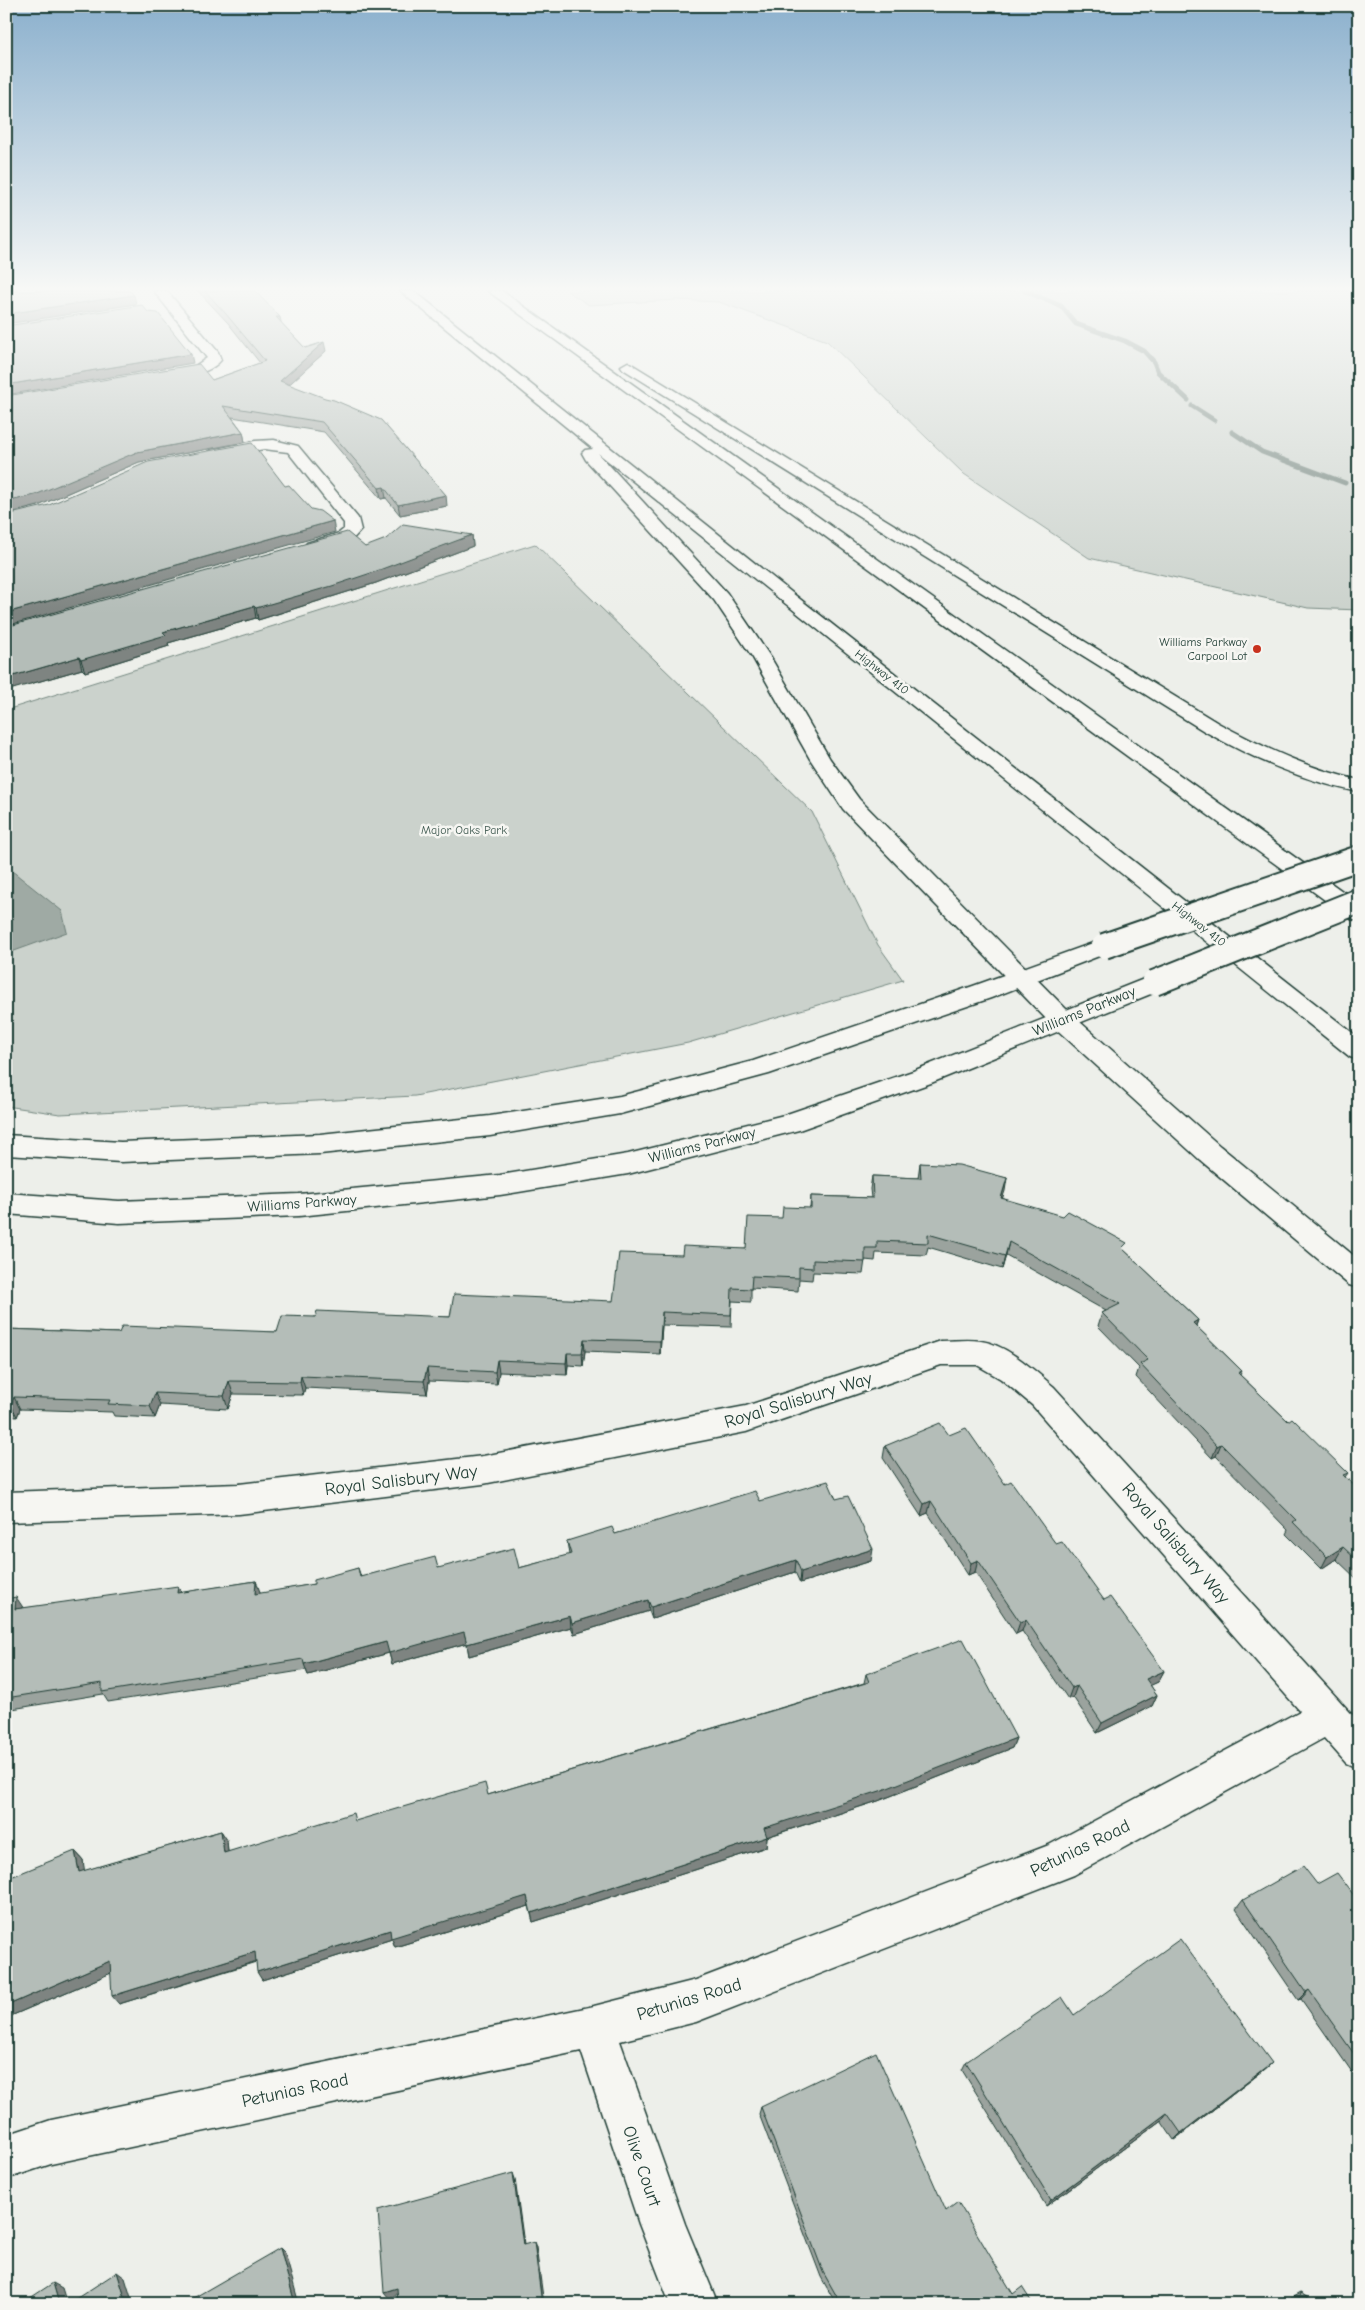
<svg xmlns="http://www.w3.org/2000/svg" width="1365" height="2310" font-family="'Comic Neue',sans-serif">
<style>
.green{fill:#cbd2cc;stroke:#758880}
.water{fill:#9faaa4;stroke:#6c7e77}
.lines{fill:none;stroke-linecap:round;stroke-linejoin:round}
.stream{stroke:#6c7e77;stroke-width:5}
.minor-casing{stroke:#1f3d34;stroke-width:3}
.secondary-casing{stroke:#1f3d34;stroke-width:3}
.motorway-casing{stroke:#1f3d34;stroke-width:3}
.minor{fill:#f6f6f2;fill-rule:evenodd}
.secondary{fill:#f6f6f2;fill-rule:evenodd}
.motorway{fill:#f6f6f2;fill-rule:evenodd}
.secondary-bridge-casing{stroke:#1f3d34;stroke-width:28;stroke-linecap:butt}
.secondary-bridge{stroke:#f6f6f2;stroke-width:24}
.wall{fill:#9ba39e;stroke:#1f3d34}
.shaded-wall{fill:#7e8481;stroke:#1f3d34}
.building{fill:#b4bdb8;stroke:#1f3d34}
.poi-dot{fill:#c8321e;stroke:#f6f6f2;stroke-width:2}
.labels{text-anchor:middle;stroke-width:5;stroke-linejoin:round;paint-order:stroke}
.far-poi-label{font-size:12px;fill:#1f3d34;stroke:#f6f6f2;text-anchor:end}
.far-street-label{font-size:12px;fill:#1f3d34;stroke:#f6f6f2}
.far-park-label{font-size:12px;fill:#415b52;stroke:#f6f6f2}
.street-label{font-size:15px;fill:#1f3d34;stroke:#f6f6f2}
.near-street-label{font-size:18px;fill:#1f3d34;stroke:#f6f6f2}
</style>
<rect width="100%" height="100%" fill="#edefea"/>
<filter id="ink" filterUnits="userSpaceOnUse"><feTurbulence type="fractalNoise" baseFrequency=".02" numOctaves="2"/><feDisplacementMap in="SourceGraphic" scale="10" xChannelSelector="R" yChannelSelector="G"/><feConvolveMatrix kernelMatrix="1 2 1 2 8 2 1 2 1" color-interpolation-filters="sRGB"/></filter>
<g filter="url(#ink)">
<g class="green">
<path d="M567,291H1359V610L1308,608L1089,558L964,474L827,341L719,302L676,300L589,305Z"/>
<path d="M535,544L812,812L878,945L903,980L688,1043L415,1096L60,1114L6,1106V710Z"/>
</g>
<path class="water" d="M6,866L62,911L67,932L6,954Z"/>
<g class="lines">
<g class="stream">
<path d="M1025,291L1061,306L1076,324L1125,341L1144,351L1154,362L1158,372L1188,400"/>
<path d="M1192,406L1214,420"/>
<path d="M1232,432L1262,452L1345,483"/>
</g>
<defs>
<g id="minor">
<path d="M154,291H167L218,352L221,360C209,375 184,376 166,379L161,378L159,375L161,372L195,366L207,358Z"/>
<path d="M274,440L298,446L358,518L361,530L351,541L313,552L307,551L304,547L307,543L339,533L344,529V523L288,452L264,449L216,458L211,456L208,453L211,450L255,441Z"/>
<path d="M941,1341C954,1341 968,1339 981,1341C1006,1344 1035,1371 1054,1387L1359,1722V1769L1346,1763L1324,1738L1074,1875L696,2022L620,2041L685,2224L718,2304H670L639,2224L581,2051L51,2164L6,2179V2135L51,2120L594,2006L696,1980L1049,1845L1300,1711L1032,1405L1001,1379L977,1365H941L746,1432L483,1484L239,1514L6,1522V1492L239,1484L483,1456L746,1406Z"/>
</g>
<g id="secondary">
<path d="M1104,939L1112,941L1116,946L1112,951L991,998L769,1074L620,1114L490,1136L320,1154L121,1162L6,1155V1135L121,1142L320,1134L490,1116L620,1096L753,1061L973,986Z"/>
<path d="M1154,975L1163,977L1166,983L1163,989L931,1083L799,1130L628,1174L500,1195L299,1216L119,1223L6,1214V1193L119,1201L299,1194L500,1175L628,1154L784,1115L913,1071Z"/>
</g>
<g id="motorway">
<path d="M400,291H414L796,596L1359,1038V1060L1350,1057L598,453L727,593L771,658L830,759L859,799L1071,1014L1220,1146L1359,1260V1288L1349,1285L1200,1160L1053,1026L843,809L810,759L753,658L714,600L586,460L582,453L585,450L593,449Z"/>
<path d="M488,291H502L1359,903V921L1351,919Z"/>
<path d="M628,362L1218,723C1263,747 1308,769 1359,780V792C1303,781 1254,759 1204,731L623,369L621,366Z"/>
</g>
</defs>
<use href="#minor" class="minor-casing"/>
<use href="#secondary" class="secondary-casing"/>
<use href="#motorway" class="motorway-casing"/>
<use href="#minor" class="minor"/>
<use href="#secondary" class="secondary"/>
<use href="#motorway" class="motorway"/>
<defs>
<g id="secondary-bridge">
<path d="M1104,946L1359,858"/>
<path d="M1154,983L1359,901"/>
</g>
</defs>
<use href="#secondary-bridge" class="secondary-bridge-casing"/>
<use href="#secondary-bridge" class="secondary-bridge"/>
</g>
<g class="wall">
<path d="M198,291H255L281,323L305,348L326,351L289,384L447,506L400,515L386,498L381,499L324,432L232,417L243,432L245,442L139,462L38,506L6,514V396L212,380L260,363L228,323Z"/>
<path d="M472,535L473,546L376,583L258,620L256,618L168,643L169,646L85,672L82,669L30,684L6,628L365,547Z"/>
<path d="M920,1163L1007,1178L1002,1198L1124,1250L1198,1320L1196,1326L1242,1371L1240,1375L1288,1421L1348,1473L1345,1477L1359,1490V1581L1336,1559L1321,1569L1286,1534L1288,1530L1216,1456L1212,1458L1136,1377L1139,1368L1098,1326L1102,1313L1106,1311L1006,1255L1002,1269L928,1247L926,1255L876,1253L875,1261L865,1260L863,1274L813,1272L812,1280L799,1279L798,1291L751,1288V1302L732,1301L731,1327L662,1325L660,1354L585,1351L583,1366L568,1365L567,1375L499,1372L497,1384L429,1381L427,1394L305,1388L303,1395L233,1394L228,1409L160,1405L155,1418L114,1416L112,1412L20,1409L17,1417L6,1416V1329L119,1333L277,1332L315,1317H450L613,1301L682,1255L746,1249L782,1218L810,1208L811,1196L871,1198L870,1189L872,1176L918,1178Z"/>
<path d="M949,1435L1005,1484L1164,1671L1158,1682L1150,1685L1157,1695L1152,1706L1097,1733L1073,1697L1068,1699L1022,1631L1016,1634L975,1572L968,1575L928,1513L921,1516L883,1458L885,1446Z"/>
<path d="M836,1499L871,1561L800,1583L795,1572L652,1619L649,1611L574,1634L571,1627L469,1656L467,1643L392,1664L389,1653L308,1675L306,1670L108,1702L103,1694L6,1710V1599L23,1608L181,1593L256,1581L260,1594L314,1584L358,1568L361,1577L438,1568H519L569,1555L567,1541L615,1534L760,1501Z"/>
<path d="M866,1674L1016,1738L1012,1748L878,1801L767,1837L766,1847L533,1922L529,1906L395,1947L392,1939L262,1980L256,1962L119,2004L111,1973L6,2018L75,1851L83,1860L84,1871L221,1831L227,1840L228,1852L356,1821L488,1795L864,1683Z"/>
<path d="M1317,1884L1359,1902V2082L1301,1999L1298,2000L1236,1909L1243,1900Z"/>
<path d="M1074,2015L1272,2063L1264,2070L1174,2140L1161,2121L1046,2206L962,2070L966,2062Z"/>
<path d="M761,2107L946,2211L1013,2294L1033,2304H836L821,2277L759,2114Z"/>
<path d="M1300,2293L1318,2304H1290L1291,2298Z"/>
</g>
<g class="shaded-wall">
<path d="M134,295L136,304L6,324V314Z"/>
<path d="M276,317H280L282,326Z"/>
<path d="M324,342L326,351L282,391L280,381Z"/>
<path d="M191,354L193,363L6,395V385Z"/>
<path d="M243,432L245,442L139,462L38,506L6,514V502L137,452Z"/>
<path d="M384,487L386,498L381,499L379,488Z"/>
<path d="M446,495L447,506L400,515L398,505Z"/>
<path d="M333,521L335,532L6,626V613Z"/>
<path d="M472,535L473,546L376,583L258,620L256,608Z"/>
<path d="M254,606L256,618L168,643L169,646L85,672L81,660L163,632Z"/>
<path d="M79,657L82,669L6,691V678Z"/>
<path d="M1007,1178L1005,1191L998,1211L1001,1198Z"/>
<path d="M1009,1242L1006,1255L1002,1269L1005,1256Z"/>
<path d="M662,1312V1325L660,1354V1341Z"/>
<path d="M1198,1320L1193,1333V1323Z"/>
<path d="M584,1339L585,1351L583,1366L582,1353Z"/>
<path d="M567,1353L568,1365L567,1375L566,1363Z"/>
<path d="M497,1360L499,1372L497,1384L495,1372Z"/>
<path d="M427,1368L429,1381L427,1394L424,1381Z"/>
<path d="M301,1376L305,1388L303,1395L300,1382Z"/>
<path d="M229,1381L233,1394L228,1409L224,1396Z"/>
<path d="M155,1393L160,1405L155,1418L150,1406Z"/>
<path d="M14,1397L20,1409L17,1417L11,1404Z"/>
<path d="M1221,1444L1216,1456L1212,1458L1217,1446Z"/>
<path d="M931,1501L928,1513L921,1516L924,1504Z"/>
<path d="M1343,1547L1336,1559L1321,1569L1327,1557Z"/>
<path d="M873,1549L871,1561L800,1583L801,1572Z"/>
<path d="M796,1560L795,1572L652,1619L651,1607Z"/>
<path d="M978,1560L975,1572L968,1575L971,1563Z"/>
<path d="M256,1581L260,1592V1606L255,1594Z"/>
<path d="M178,1586L183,1597L177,1593Z"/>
<path d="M16,1597L24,1609H15Z"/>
<path d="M648,1600L649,1611L574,1634L572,1623Z"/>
<path d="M570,1616L571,1627L469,1656L467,1644Z"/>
<path d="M1026,1620L1022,1631L1016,1634L1020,1622Z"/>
<path d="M464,1632L467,1643L392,1664L389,1653L308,1675L304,1664L386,1642Z"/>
<path d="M1164,1671L1158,1682L1141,1690L1146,1679Z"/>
<path d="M1077,1686L1073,1697L1068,1699L1072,1688Z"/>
<path d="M1157,1695L1152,1706L1097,1733L1102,1723Z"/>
<path d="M1016,1738L1012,1748L878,1801L763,1838L764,1828Z"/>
<path d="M221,1831L227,1840L229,1863L224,1853Z"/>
<path d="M767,1837L766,1847L533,1922L531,1913Z"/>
<path d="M75,1851L83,1860L86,1882L79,1872Z"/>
<path d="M527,1896L529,1906L395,1947L392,1939L262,1980L257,1972L390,1930Z"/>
<path d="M255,1952L260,1960L119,2004L112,1996Z"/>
<path d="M110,1961L118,1970L6,2018V2006Z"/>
<path d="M1309,1990L1301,1999L1298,2000L1306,1992Z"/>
<path d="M1272,2063L1264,2070L1174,2140L1181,2133Z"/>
<path d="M1167,2113L1161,2121L1046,2206L1051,2200Z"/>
<path d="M513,2173L515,2179L525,2251L523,2245Z"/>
<path d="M534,2242L536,2247L544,2304H542Z"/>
<path d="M280,2248L285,2253L299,2304H295Z"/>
<path d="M117,2272L125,2278L133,2304H127Z"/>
<path d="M53,2283L62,2288L67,2304H59Z"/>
<path d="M397,2288L401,2293L389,2298L384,2292Z"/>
</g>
<g class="building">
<path d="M6,291H130L134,295L6,314Z"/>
<path d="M205,291H255L280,317H276L305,348L324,342L280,381L325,398L334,400L381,420L446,495L398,505L384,487L379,488L322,422L223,406L243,432L137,452L35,495L6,502V396L199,364L212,380L265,361L226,314Z"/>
<path d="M142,305L148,312L158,313L191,354L6,385V326Z"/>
<path d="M252,443L285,486L289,485L311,509L320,511L333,521L6,613V515L49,505L148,462Z"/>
<path d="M403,524L472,535L374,572L332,586L256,608L254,606L163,632L166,635L81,660L79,657L6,678V627L347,532L365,547L386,539Z"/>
<path d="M920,1163L959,1165L1007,1178L1001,1198L1063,1216L1068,1211L1127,1243L1122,1248L1198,1320L1193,1323L1242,1371L1238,1373L1288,1421L1292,1418L1348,1473L1343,1475L1359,1490V1562L1343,1547L1327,1557L1293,1522L1296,1520L1221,1444L1217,1446L1140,1364L1148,1360L1102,1313L1120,1304L1009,1242L1005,1256L928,1234V1243L877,1241V1248H865V1262L813,1260V1268L799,1267V1278L752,1276L751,1289L732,1288L731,1315L662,1312L660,1341L584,1339L582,1353H567L566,1363L497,1360L495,1372L427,1368L424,1381L301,1376L300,1382L229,1381L224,1396L155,1393L150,1406L108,1404L110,1400L14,1397L11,1404H6V1329L119,1333L122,1326L277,1332L282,1316L315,1317L317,1311L450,1317L454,1294L613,1301L619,1253L682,1255L683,1246L746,1249L748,1217L782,1218L783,1207L811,1208V1196L873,1198L872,1176L921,1178Z"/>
<path d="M940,1423L949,1435L966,1428L1005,1484L1011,1481L1056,1544L1062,1542L1104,1600L1110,1597L1164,1671L1146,1679L1157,1695L1102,1723L1077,1686L1072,1688L1026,1620L1020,1622L978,1560L971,1563L931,1501L924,1504L885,1446Z"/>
<path d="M828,1481L836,1499L848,1496L873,1549L801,1572L796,1560L651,1607L648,1600L572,1623L570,1616L467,1644L464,1632L389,1653L386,1642L304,1664L303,1659L102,1692V1683L6,1698V1599L16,1597L15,1609L178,1586L177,1593L256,1581L255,1594L314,1584V1580L358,1568L360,1577L435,1557L438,1568L514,1548L519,1568L571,1554L567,1541L612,1527L615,1534L755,1491L760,1501Z"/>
<path d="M963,1639L1016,1738L880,1791L764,1828L767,1837L531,1913L527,1896L391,1938L390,1930L257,1972L255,1952L112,1996L110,1961L6,2006V1879L75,1851L79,1872L221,1831L224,1853L353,1813L355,1821L485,1783L488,1795L869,1682L866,1674Z"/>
<path d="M1303,1866L1317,1884L1337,1873L1359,1902V2061L1309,1990L1306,1992L1243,1900Z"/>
<path d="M1180,1939L1272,2063L1181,2133L1167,2113L1051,2200L966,2062L1062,1997L1074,2015Z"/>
<path d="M876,2052L946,2211L958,2202L1013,2294L1022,2287L1033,2304H841L823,2272L761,2107Z"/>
<path d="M513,2173L523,2245L534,2242L542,2304H398L397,2288L384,2292L378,2210Z"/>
<path d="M280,2248L295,2304H183Z"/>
<path d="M117,2272L127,2304H68Z"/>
<path d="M53,2283L59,2304H21Z"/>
<path d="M1300,2293L1318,2304H1298Z"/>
</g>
</g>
<linearGradient id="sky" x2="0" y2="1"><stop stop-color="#8bb0cd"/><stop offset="0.47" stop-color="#f7f8f6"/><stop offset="1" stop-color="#f7f8f6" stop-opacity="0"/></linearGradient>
<rect width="1365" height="614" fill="url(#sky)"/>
<circle class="poi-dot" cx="1257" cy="649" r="5"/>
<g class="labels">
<g class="far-poi-label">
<text x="1247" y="646">Williams Parkway<tspan x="1247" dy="14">Carpool Lot</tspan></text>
</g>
<g class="far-street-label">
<text transform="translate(882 672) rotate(38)" y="4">Highway 410</text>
<text transform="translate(1199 924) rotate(38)" y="4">Highway 410</text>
</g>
<g class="far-park-label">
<text x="464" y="834">Major Oaks Park</text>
</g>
<g class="street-label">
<text transform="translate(1084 1011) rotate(-22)" y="5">Williams Parkway</text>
<text transform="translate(702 1145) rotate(-14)" y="5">Williams Parkway</text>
<text transform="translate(302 1203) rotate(-4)" y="5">Williams Parkway</text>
</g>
<g class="near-street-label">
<text transform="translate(798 1400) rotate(-17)" y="6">Royal Salisbury Way</text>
<text transform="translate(401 1480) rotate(-7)" y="6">Royal Salisbury Way</text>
<text transform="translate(1176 1543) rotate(49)" y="6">Royal Salisbury Way</text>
<text transform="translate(1080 1848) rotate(-26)" y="6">Petunias Road</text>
<text transform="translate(689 1999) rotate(-17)" y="6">Petunias Road</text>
<text transform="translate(295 2090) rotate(-12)" y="6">Petunias Road</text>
<text transform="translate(642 2166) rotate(71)" y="6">Olive Court</text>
</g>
</g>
<rect width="1365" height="2310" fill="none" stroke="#f6f6f2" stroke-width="25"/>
<rect x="12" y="12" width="1340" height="2285" fill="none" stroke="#1f3d34" stroke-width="2" filter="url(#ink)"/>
</svg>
